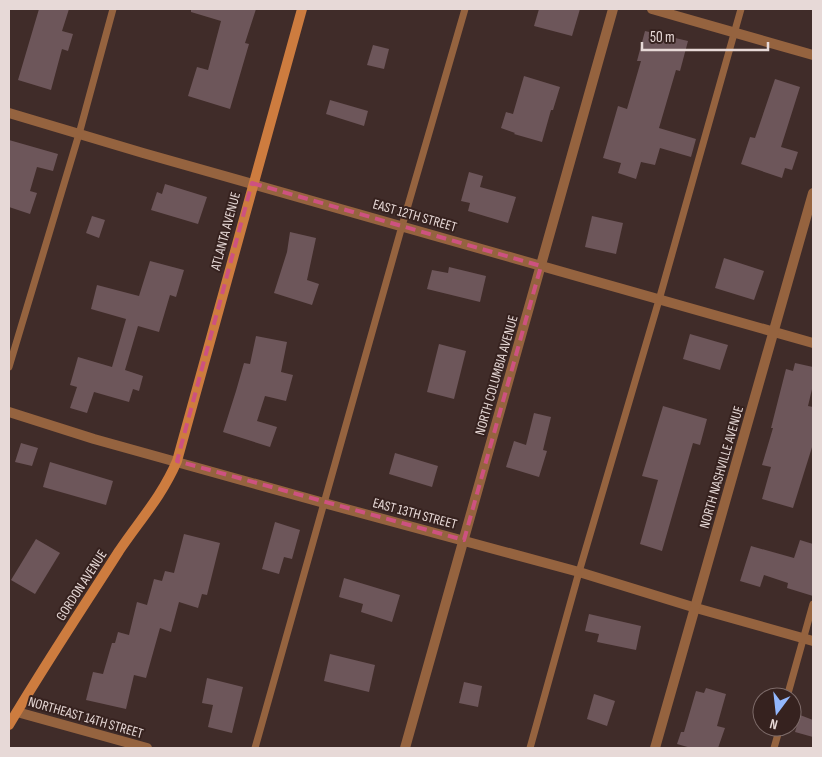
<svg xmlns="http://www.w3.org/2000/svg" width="822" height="757" font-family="'Sofia Sans Condensed',sans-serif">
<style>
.building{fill:#6d565a}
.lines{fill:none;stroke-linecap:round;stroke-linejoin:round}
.lane{stroke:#95633f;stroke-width:7}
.street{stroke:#95633f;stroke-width:10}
.secondary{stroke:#cd7c3f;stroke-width:10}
.marked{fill:none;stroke:#cd5280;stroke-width:4;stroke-dasharray:10 6;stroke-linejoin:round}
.labels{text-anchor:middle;stroke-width:4;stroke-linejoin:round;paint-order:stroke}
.street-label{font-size:14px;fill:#e7d9d7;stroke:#36221f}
</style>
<rect width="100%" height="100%" fill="#402c29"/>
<g class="building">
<path d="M39,9H69L62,31L73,34L68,51L62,49L51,90L18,80Z"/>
<path d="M191,9H256L245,43L249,44L230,109L188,96L197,67L208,70L221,21L191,12Z"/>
<path d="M539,9H580L572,36L534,26Z"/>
<path d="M645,31L688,41L680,71L676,70L659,128L696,139L691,157L660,148L655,165L641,162L636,179L618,173L621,163L603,158L618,106L627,109L641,61H637Z"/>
<path d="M373,45L389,49L384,69L367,65Z"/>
<path d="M524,76L560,87L553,110H551L542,142L514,134L515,133L501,128L506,112L513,114Z"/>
<path d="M775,79L800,87L781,147L798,152L792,170L785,168L782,178L741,164L750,137L755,138Z"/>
<path d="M330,100L368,111L364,126L326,114Z"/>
<path d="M9,140L58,154L53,171L37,167L30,191L37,193L30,214L9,207Z"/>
<path d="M469,172L483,176L480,187L516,197L508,223L468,211L470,203L461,201Z"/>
<path d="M165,184L207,197L198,224L151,210L157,192L162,194Z"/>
<path d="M92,216L105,220L99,238L86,233Z"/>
<path d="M592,216L623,223L616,254L585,247Z"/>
<path d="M290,232L316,238L307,280L319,284L312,305L274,293L287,252Z"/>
<path d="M724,258L764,271L754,300L715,288Z"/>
<path d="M150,261L184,270L176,297L170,295L159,332L138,326L125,370L143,376L139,391L133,389L129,402L94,392L87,413L70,408L77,387L70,385L78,357L112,367L126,319L91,309L97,285L139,296Z"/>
<path d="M449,267L486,276L480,302L427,289L432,270L448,273Z"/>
<path d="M690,334L728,345L720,370L683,359Z"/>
<path d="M256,336L287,342L281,372L293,375L286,401L265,396L257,421L277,427L270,447L223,432L236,391L244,363L250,364Z"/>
<path d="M439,344L466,351L454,399L427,392Z"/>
<path d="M795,363L813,367V385L808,406L813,407V444L793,508L762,499L771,467L762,465L773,428H771L786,369L793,371Z"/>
<path d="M663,406L707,419L700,445L693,443L662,551L640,544L658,480L642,476Z"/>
<path d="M534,413L551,417L543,450L547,451L539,477L506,467L514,441L526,445Z"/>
<path d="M21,443L38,448L32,466L15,462Z"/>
<path d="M395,453L438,466L432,487L389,474Z"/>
<path d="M50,462L113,481L106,505L43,487Z"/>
<path d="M275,522L300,530L292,559L284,557L279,574L262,569Z"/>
<path d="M184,534L220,543L207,595L202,594L198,608L179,602L171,632L160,628L146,678L134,675L126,709L86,700L93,672L103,674L112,643H115L118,632L129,635L137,602L147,605L154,579L162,581L165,571L174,573Z"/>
<path d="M36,539L60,553L35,594L11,580Z"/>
<path d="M800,540L813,544V596L787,588L788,583L764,575L760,587L740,581L751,546L794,558Z"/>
<path d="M344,578L400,595L392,622L361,612L363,604L339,597Z"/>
<path d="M589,614L641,626L636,650L597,642L599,634L585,631Z"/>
<path d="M330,654L375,665L369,692L324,681Z"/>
<path d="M207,678L243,687L232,733L208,727L213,705L202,703Z"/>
<path d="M464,682L482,686L478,707L459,703Z"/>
<path d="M706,688L726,694L717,726L725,728L718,748H691L677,744L681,732H684L696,691L704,693Z"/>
<path d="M594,694L615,701L607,726L587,719Z"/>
<path d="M800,715L813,720V737L795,732Z"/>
</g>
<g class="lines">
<g class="lane">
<path d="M9,367L79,134L113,9"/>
<path d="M787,697L813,604"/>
<path d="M255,748L402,226L465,9"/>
<path d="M530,748L579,572L659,300L741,9"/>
<path d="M774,748L780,727"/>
</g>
<g class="street">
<path d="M652,9L813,55"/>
<path d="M9,113L143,153L813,343"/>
<path d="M9,412L94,439L324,503L579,572L696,608L813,641"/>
<path d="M17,712L147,748"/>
<path d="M405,748L613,9"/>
<path d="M655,748L813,193"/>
</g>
<path class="secondary" d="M9,725C44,666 82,609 119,551C140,520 162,496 177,461L302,9"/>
</g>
<path class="marked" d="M252,183L541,266L464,540L177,461Z"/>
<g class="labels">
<g class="street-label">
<text transform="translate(415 215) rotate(16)" y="5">EAST 12TH STREET</text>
<text transform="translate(225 231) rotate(-75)" y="5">ATLANTA AVENUE</text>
<text transform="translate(496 375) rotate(-74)" y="5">NORTH COLUMBIA AVENUE</text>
<text transform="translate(721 467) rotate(-74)" y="5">NORTH NASHVILLE AVENUE</text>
<text transform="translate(415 513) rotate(15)" y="5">EAST 13TH STREET</text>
<text transform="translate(81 585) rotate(-57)" y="5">GORDON AVENUE</text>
<text transform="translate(86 717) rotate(16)" y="5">NORTHEAST 14TH STREET</text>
</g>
</g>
<rect width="822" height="757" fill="none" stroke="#e7d9d7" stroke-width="20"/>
<g transform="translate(777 712) rotate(195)"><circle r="24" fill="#36221f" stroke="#7d6b69"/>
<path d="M0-4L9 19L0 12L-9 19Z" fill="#92b7fd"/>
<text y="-8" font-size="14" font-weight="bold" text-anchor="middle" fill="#e7d9d7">N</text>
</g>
<path d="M642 42v8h126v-8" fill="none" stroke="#e7d9d7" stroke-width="2.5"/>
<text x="650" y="42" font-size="15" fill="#e7d9d7" stroke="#36221f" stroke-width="4" paint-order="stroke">50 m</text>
</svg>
